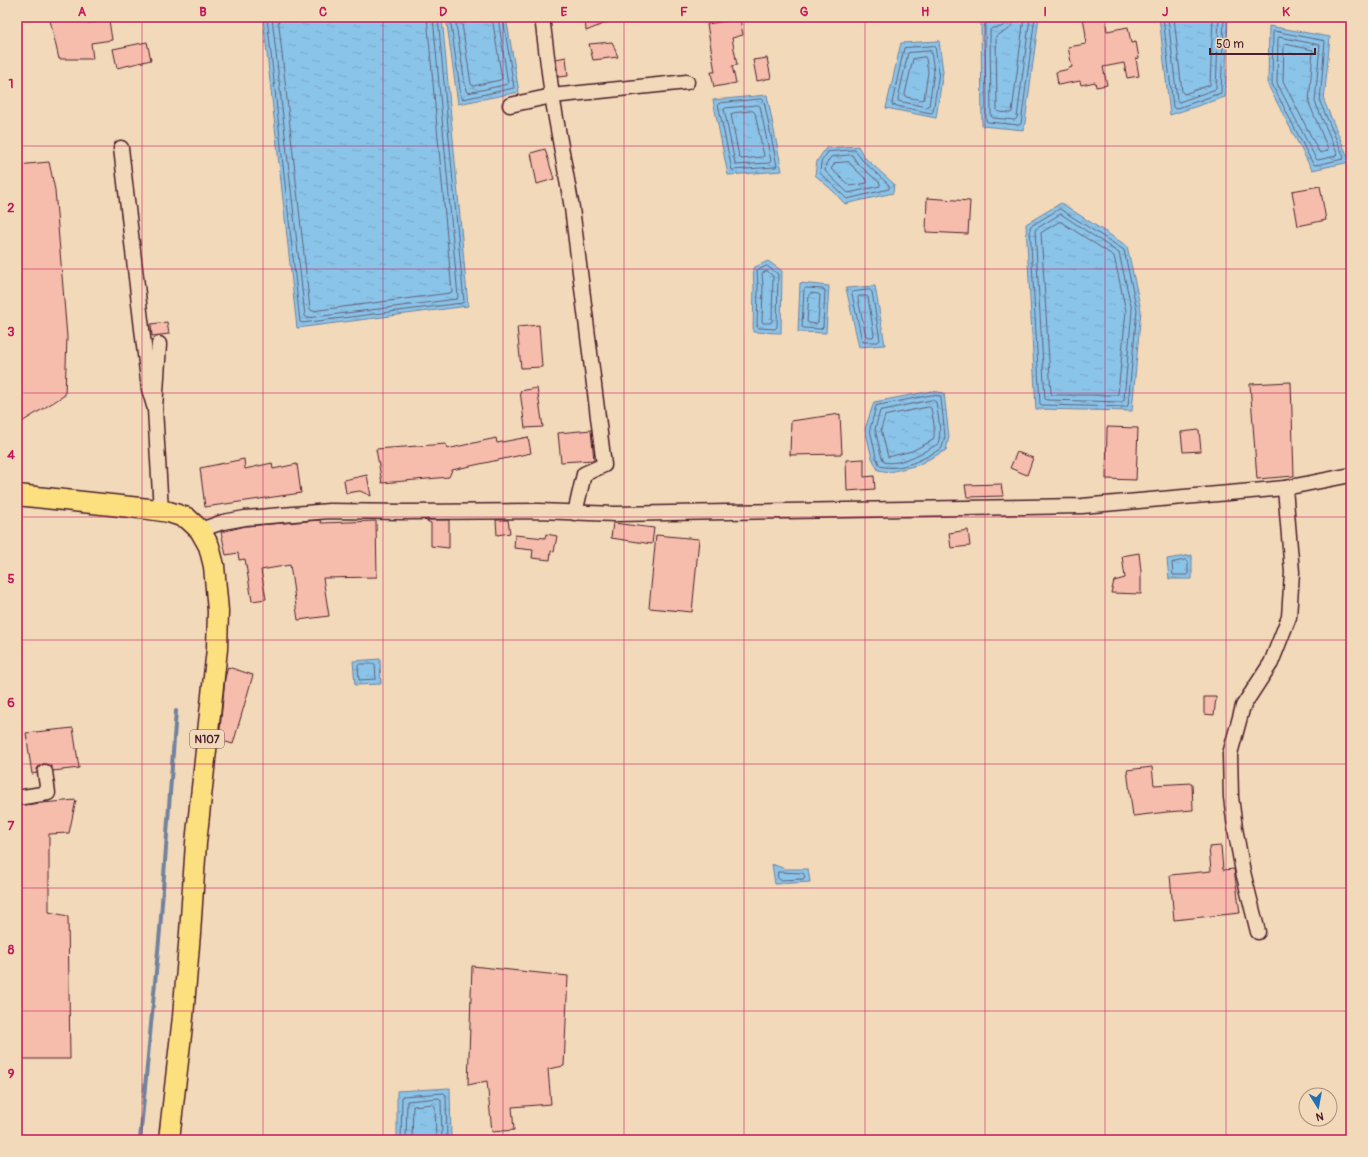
<svg xmlns="http://www.w3.org/2000/svg" width="1368" height="1157" font-family="Pangolin,sans-serif">
<style>
.water{fill:url(#water-ripples);stroke:#70829d}
.lines{fill:none;stroke-linecap:round;stroke-linejoin:round}
.shore{stroke:#646177;stroke-width:1}
.stream{stroke:#70829d;stroke-width:4}
.building{fill:#f6bdad;stroke:#4a1f2b}
.minor-casing{stroke:#4a1f2b;stroke-width:17}
.highway-casing{stroke:#4a1f2b;stroke-width:23}
.minor{stroke:#f2d9ba;stroke-width:14}
.highway{stroke:#fce080;stroke-width:20}
.grid{fill:none;stroke:#c2185b;stroke-width:1;stroke-opacity:0.55}
.labels{text-anchor:middle;stroke-width:3;stroke-linejoin:round;paint-order:stroke}
.shield{fill:#f2d9ba;stroke:#7c5756;stroke-width:1}
.shield-label{font-size:11px;font-weight:bold;fill:#4a1f2b}
.neatline{fill:none;stroke:#c2185b;stroke-width:1.5}
.grid-label{font-size:13px;text-anchor:middle;font-weight:bold;fill:#c2185b}
</style>
<defs>
<pattern id="water-ripples" width="26" height="14" patternUnits="userSpaceOnUse"><rect width="26" height="14" fill="#8ac4e9"/><path d="M2 4q2-2 4 0t4 0M15 11q2-2 4 0t4 0" fill="none" stroke="#79a8c8"/></pattern>
</defs>
<rect width="100%" height="100%" fill="#f2d9ba"/>
<filter id="ink" filterUnits="userSpaceOnUse"><feTurbulence type="fractalNoise" baseFrequency=".025" numOctaves="2"/><feDisplacementMap in="SourceGraphic" scale="8" xChannelSelector="R" yChannelSelector="G"/><feConvolveMatrix kernelMatrix="1 2 1 2 8 2 1 2 1" color-interpolation-filters="sRGB"/></filter>
<g filter="url(#ink)">
<g class="water">
<path d="M263,17H442L468,306L297,328Z"/>
<path d="M446,17H506L519,92L458,104Z"/>
<path d="M1039,17L1024,130L982,126L981,20Z"/>
<path d="M1159,17H1228L1225,97L1170,115Z"/>
<path d="M1269,26L1330,37L1324,101L1350,162L1312,170L1268,85Z"/>
<path d="M939,41L943,72L936,118L886,108L901,43Z"/>
<path d="M767,95L782,171L728,175L713,100Z"/>
<path d="M858,146L864,157L894,184L893,193L845,204L833,191L815,175L817,161L826,148Z"/>
<path d="M1061,203L1127,246L1141,310L1132,411L1036,409L1026,224Z"/>
<path d="M768,261L782,271L781,333L753,332L754,286L753,268Z"/>
<path d="M800,283L829,286L826,333L798,332Z"/>
<path d="M875,286L885,345L859,347L846,288Z"/>
<path d="M932,391L944,393L949,437L946,450L918,465L890,472L878,470L872,458L865,429L874,402Z"/>
<path d="M1192,555V579H1169L1167,559Z"/>
<path d="M380,659L381,684L355,685L353,661Z"/>
<path d="M772,864L785,869H808L810,882L775,884Z"/>
<path d="M450,1088L451,1140H397V1091Z"/>
</g>
<g class="lines">
<g class="shore">
<path d="M267,17L300,322L302,323L462,303L464,302L438,17"/>
<path d="M272,17L305,316L307,318L457,299L458,297L433,17"/>
<path d="M278,17L310,309L312,311L450,293L452,292L427,17"/>
<path d="M450,17L461,97L463,99L514,88L503,17"/>
<path d="M455,17L466,91L468,93L508,84L498,17"/>
<path d="M461,17L471,84L473,86L500,80L502,79L492,17"/>
<path d="M1002,17V20L1000,22L987,23L985,25L986,121L988,122L1019,125L1021,124L1035,17"/>
<path d="M1008,17C1007,27 1000,28 992,28L990,30L991,116L993,118L1015,120L1017,118L1030,17"/>
<path d="M1014,17C1013,32 1005,30 996,36L997,111L999,112L1010,113L1012,112L1024,17"/>
<path d="M1163,17L1173,107L1175,109L1221,93L1224,17"/>
<path d="M1168,17L1177,100L1179,102L1216,89L1219,17"/>
<path d="M1174,17L1182,92L1184,94L1210,85L1213,17"/>
<path d="M1274,31L1325,41L1320,102L1344,157L1343,159L1316,165L1313,164L1272,84L1273,33Z"/>
<path d="M1279,37L1320,45L1315,102L1337,153L1336,156L1318,160L1316,159L1277,83L1278,39Z"/>
<path d="M1285,44L1313,50L1309,103L1328,149L1327,151L1321,153L1319,152L1283,81L1284,46Z"/>
<path d="M935,46L939,72L933,112L931,113L892,105V103L904,48Z"/>
<path d="M931,51L934,72L929,106L927,107L898,101V99L908,53Z"/>
<path d="M925,57L926,59L928,72L924,99L922,100L906,97L905,94L913,59Z"/>
<path d="M762,99L764,101L777,166L775,167L732,170L718,104L720,103Z"/>
<path d="M758,105L760,106L771,161L769,163L736,165L735,163L724,109L726,108Z"/>
<path d="M753,111L755,113L764,156L762,157L741,159L739,157L731,114L733,113Z"/>
<path d="M855,150L862,160L889,185V189L847,199L820,173L821,162L828,152Z"/>
<path d="M852,155L858,164L880,183V186L848,193L825,171L826,164L831,157Z"/>
<path d="M849,162L854,168L867,180V183L850,186L831,169L835,163Z"/>
<path d="M1060,209L1124,250L1137,310L1128,405L1127,407L1042,405L1040,404L1030,227Z"/>
<path d="M1061,214L1119,253L1132,310L1124,400L1122,402L1047,400L1045,399L1035,230Z"/>
<path d="M1059,222H1061L1114,256L1126,311L1118,394L1117,395H1052L1051,393L1041,233Z"/>
<path d="M767,266L778,274L777,327L775,329L759,328L757,327L758,286L757,271Z"/>
<path d="M767,271L773,276L772,322L770,323H763L762,322L763,286L762,274Z"/>
<path d="M806,288L823,289L825,290L823,327L821,329L804,328L802,327L804,290Z"/>
<path d="M870,290L872,292L880,340L878,342H864L862,341L852,294L853,292Z"/>
<path d="M811,293L818,294L820,295L818,322L816,324L809,323L807,322L809,295Z"/>
<path d="M859,296H866L868,297L874,335L873,337H868L866,336L858,299Z"/>
<path d="M932,395L940,396L941,398L945,436L942,448C925,458 901,472 880,466L876,457L870,429L876,406Z"/>
<path d="M932,400L936,402C938,416 942,431 938,444C924,452 900,466 884,462L881,455L875,429L880,411Z"/>
<path d="M929,407L931,408C933,418 936,431 933,440L912,451L888,457L881,429L885,416Z"/>
<path d="M1186,560L1188,562V575H1173L1172,563Z"/>
<path d="M360,664H375L376,679L359,680L358,666Z"/>
<path d="M778,872L803,873L805,877L803,879L780,880L778,878Z"/>
<path d="M401,1140L402,1096L444,1093L446,1095L447,1140"/>
<path d="M406,1140L407,1101L439,1098L441,1100L442,1140"/>
<path d="M412,1140L413,1106L433,1104L435,1106L436,1140"/>
</g>
<path class="stream" d="M140,1140L160,930L176,711"/>
</g>
<g class="building">
<path d="M65,17H88V23L109,20L112,40L91,43L93,59H59L50,20Z"/>
<path d="M585,17H620L586,31Z"/>
<path d="M1083,17H1105L1107,31L1128,27L1131,43L1136,42L1139,58L1136,59L1139,76L1127,78L1124,63L1103,67L1107,85L1096,87L1095,82L1081,85L1080,81L1058,85L1056,72L1069,69V68L1072,67L1068,47L1086,44L1085,37L1086,36Z"/>
<path d="M740,19L743,35L732,38L737,65L732,66L736,83L714,87L711,72H715L707,24Z"/>
<path d="M147,42L151,60L117,68L113,49Z"/>
<path d="M612,42L618,57L593,60L589,44Z"/>
<path d="M566,57L568,76L558,77L556,59Z"/>
<path d="M767,58L771,78L757,81L753,60Z"/>
<path d="M545,149L554,179L537,184L531,153Z"/>
<path d="M49,162L55,190L67,337L65,395L17,425V165Z"/>
<path d="M1320,186L1326,220L1298,226L1292,191Z"/>
<path d="M927,198L970,201L968,234L926,232Z"/>
<path d="M167,322L169,334L152,336L151,324Z"/>
<path d="M539,325L542,367L521,368L517,327Z"/>
<path d="M1291,382L1294,476L1257,479L1250,384Z"/>
<path d="M537,388L543,427L525,428L520,391Z"/>
<path d="M840,414L842,454L790,455L791,421Z"/>
<path d="M1107,427L1138,428L1136,480L1106,479Z"/>
<path d="M591,430L594,460L561,462L558,433Z"/>
<path d="M1199,430L1201,451L1183,452L1181,432Z"/>
<path d="M528,437L531,453L452,470L449,477L382,483L376,449L446,444L447,449L496,438L497,443Z"/>
<path d="M1017,452L1033,458L1027,475L1010,468Z"/>
<path d="M244,459L245,469L272,463L273,469L297,464L301,493L205,507L200,468Z"/>
<path d="M864,459V477L874,476L875,489L847,491L846,460Z"/>
<path d="M367,475L371,496L360,491L346,493L344,480Z"/>
<path d="M1001,484L1003,496L967,497L965,485Z"/>
<path d="M320,520L321,523L376,521L377,577L323,578L329,616L298,620L290,565L261,570L266,599L252,601L245,559L239,560L238,553L226,555L221,532L246,526Z"/>
<path d="M424,520H449V548L431,546V523Z"/>
<path d="M496,520H508L510,533L497,535Z"/>
<path d="M613,523L654,528L652,544L611,538Z"/>
<path d="M968,530L970,546L951,548L949,533Z"/>
<path d="M546,534L557,536L554,552L551,551L550,560L532,558L533,550L514,548L515,535L545,538Z"/>
<path d="M656,535L699,539L692,612L649,608Z"/>
<path d="M1139,553L1141,571V594L1111,593L1114,581L1125,578L1122,556Z"/>
<path d="M228,667L253,675L233,744L219,740L225,678Z"/>
<path d="M1204,697H1216L1214,715L1204,714Z"/>
<path d="M73,728L79,768L53,771L51,766L44,764L39,766L37,769V773L32,774L26,733Z"/>
<path d="M1152,767L1154,785L1192,783L1193,810L1167,812L1133,816L1127,770Z"/>
<path d="M76,800L69,833L49,834V912L68,916L70,1059H17V806L42,803Z"/>
<path d="M1221,846L1223,870L1234,869L1240,913L1174,920L1170,875L1211,871L1209,847Z"/>
<path d="M472,966L568,976L564,1066L548,1069L551,1104L512,1107L514,1130L492,1132L487,1081L468,1085Z"/>
</g>
<g class="lines">
<defs>
<g id="minor">
<path d="M542,17L552,96L572,208L604,465L584,474L575,513"/>
<path d="M510,105L552,96L687,82"/>
<path d="M121,148L149,389L155,409"/>
<path d="M159,344L155,409L161,511"/>
<path d="M200,530L223,522L245,518L329,511L406,512L539,511L615,514L1082,506L1285,488L1351,475"/>
<path d="M17,798L48,793L45,772"/>
<path d="M1258,932L1243,872L1235,828L1231,797L1230,754L1243,706L1271,663L1289,617L1292,572L1285,488"/>
</g>
<path id="highway" d="M17,495L149,509L169,512L187,518L200,530L209,546L214,566L218,611L217,649L196,843L190,933L183,1017L169,1140"/>
</defs>
<use href="#minor" class="minor-casing"/>
<use href="#highway" class="highway-casing"/>
<use href="#minor" class="minor"/>
<use href="#highway" class="highway"/>
</g>
</g>
<path class="grid" d="M142,17V1140M263,17V1140M383,17V1140M503,17V1140M624,17V1140M744,17V1140M865,17V1140M985,17V1140M1105,17V1140M1226,17V1140M17,146H1351M17,269H1351M17,393H1351M17,517H1351M17,640H1351M17,764H1351M17,888H1351M17,1011H1351"/>
<g class="labels">
<rect class="shield" x="190" y="730" width="34" height="18" rx="3"/>
<g class="shield-label">
<text x="207" y="743">N107</text>
</g>
</g>
<rect width="1368" height="1157" fill="none" stroke="#f2d9ba" stroke-width="44"/>
<g transform="translate(1318 1107) rotate(169)"><circle r="19" fill="#f2d9ba" stroke="#af8f81"/>
<path d="M0-3L7 15L0 10L-7 15Z" fill="#1f6fb2"/>
<text y="-6" font-size="11" font-weight="bold" text-anchor="middle" fill="#4a1f2b">N</text>
</g>
<path d="M1210 48v6h105v-6" fill="none" stroke="#4a1f2b" stroke-width="2"/>
<text x="1216" y="48" font-size="12" fill="#4a1f2b" stroke="#f2d9ba" stroke-width="3" paint-order="stroke">50 m</text>
<rect x="22" y="22" width="1324" height="1113" class="neatline"/>
<g class="grid-label">
<text x="82" y="16">A</text>
<text x="203" y="16">B</text>
<text x="323" y="16">C</text>
<text x="443" y="16">D</text>
<text x="564" y="16">E</text>
<text x="684" y="16">F</text>
<text x="804" y="16">G</text>
<text x="925" y="16">H</text>
<text x="1045" y="16">I</text>
<text x="1165" y="16">J</text>
<text x="1286" y="16">K</text>
<text x="11" y="88">1</text>
<text x="11" y="212">2</text>
<text x="11" y="336">3</text>
<text x="11" y="459">4</text>
<text x="11" y="583">5</text>
<text x="11" y="707">6</text>
<text x="11" y="830">7</text>
<text x="11" y="954">8</text>
<text x="11" y="1078">9</text>
</g>
</svg>
